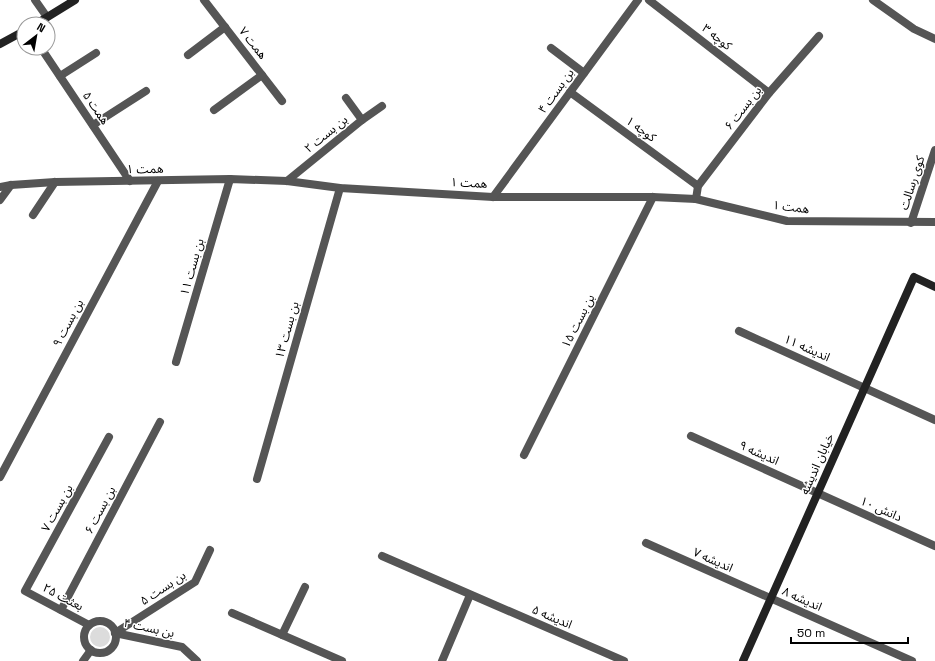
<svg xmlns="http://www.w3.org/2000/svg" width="935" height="661" font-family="'Space Grotesk','Noto Sans Arabic',sans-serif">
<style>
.green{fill:#dcdcdc}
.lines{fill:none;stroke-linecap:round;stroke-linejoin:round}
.street{stroke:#555;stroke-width:8}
.secondary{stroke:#222;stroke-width:8}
.labels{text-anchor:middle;stroke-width:3;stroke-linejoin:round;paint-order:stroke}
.street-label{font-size:12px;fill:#000;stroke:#fff}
</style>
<rect width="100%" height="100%" fill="#fff"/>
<circle class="green" cx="100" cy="637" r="10"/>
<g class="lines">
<g class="street">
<path d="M35,0L47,17"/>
<path d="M204,0L282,101"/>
<path d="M649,0L769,93"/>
<path d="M873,0L914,29L935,39"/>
<path d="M41,48L130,181"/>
<path d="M551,48L584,73"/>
<path d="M188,55L225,27"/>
<path d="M60,76L96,53"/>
<path d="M570,92L698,186"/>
<path d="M346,98L362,120"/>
<path d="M214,110L262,75"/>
<path d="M93,125L146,91"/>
<path d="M287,181L362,120L382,106"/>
<path d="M0,187L11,185L55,182L230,179L287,181L340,188L493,197H653L696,199L787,221L935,222"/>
<path d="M493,197L638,0"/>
<path d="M696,199L698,186L769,93L819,36"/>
<path d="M0,200L11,185"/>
<path d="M33,215L55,182"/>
<path d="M911,223L935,150"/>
<path d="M739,331L935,420"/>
<path d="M176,362L230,179"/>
<path d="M691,436L935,546"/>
<path d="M524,455L653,197"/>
<path d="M0,477L158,181"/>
<path d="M257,479L340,188"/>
<path d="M646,543L912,661"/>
<path d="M382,556L624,661"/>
<path d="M61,610L160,422"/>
<path d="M232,613L342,661"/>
<circle cx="100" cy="637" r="16"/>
<path d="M89,625L25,591L109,437"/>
<path d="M115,633L195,582L210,550"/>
<path d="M115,633L182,647L197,661"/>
<path d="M282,635L305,587"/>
<path d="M83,661L91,650"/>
<path d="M442,661L470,595"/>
</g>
<g class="secondary">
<path d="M36,24L75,0"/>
<path d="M0,44L24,31"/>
<path d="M743,661L914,277L935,287"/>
</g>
</g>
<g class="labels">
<g class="street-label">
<text transform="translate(717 37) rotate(38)" y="4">کوچه ۳</text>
<text transform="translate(253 43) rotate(52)" y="4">همت ۷</text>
<text transform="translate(556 91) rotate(-54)" y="4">بن بست ۴</text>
<text transform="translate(96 108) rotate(56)" y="4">همت ۵</text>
<text transform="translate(743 108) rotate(-52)" y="4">بن بست ۶</text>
<text transform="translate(641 129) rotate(36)" y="4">کوچه ۱</text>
<text transform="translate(326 134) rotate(-39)" y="4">بن بست ۲</text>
<text transform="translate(145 169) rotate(-1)" y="4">همت ۱</text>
<text transform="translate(469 183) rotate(3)" y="4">همت ۱</text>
<text transform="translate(912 183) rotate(-72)" y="4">کوی رسالت</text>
<text transform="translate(791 207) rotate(7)" y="4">همت ۱</text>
<text transform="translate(192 267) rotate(-74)" y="4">بن بست ۱۱</text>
<text transform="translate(578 321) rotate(-63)" y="4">بن بست ۱۵</text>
<text transform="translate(68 323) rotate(-62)" y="4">بن بست ۹</text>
<text transform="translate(287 330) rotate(-74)" y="4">بن بست ۱۳</text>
<text transform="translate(807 348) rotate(24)" y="4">اندیشه ۱۱</text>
<text transform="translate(759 453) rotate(24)" y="4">اندیشه ۹</text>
<text transform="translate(817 464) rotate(-66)" y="4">خیابان اندیشه</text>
<text transform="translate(57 508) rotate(-61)" y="4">بن بست ۷</text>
<text transform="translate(881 509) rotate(24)" y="4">دانش ۱۰</text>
<text transform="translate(100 510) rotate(-62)" y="4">بن بست ۶</text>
<text transform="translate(713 560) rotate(24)" y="4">اندیشه ۷</text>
<text transform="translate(163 588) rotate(-33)" y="4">بن بست ۵</text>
<text transform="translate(63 597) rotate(28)" y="4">بعثت ۲۵</text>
<text transform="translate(802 599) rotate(24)" y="4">اندیشه ۸</text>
<text transform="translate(552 617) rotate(23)" y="4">اندیشه ۵</text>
<text transform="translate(149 628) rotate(12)" y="4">بن بست ۴</text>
</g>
</g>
<g transform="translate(36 36) rotate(31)"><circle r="19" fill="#ffffff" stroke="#999999"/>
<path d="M0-3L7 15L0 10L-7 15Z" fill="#000000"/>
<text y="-6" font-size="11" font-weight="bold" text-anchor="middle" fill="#000000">N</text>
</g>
<path d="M791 637v6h117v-6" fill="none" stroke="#000000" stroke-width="2"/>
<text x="797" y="637" font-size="12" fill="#000000" stroke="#ffffff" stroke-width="3" paint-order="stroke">50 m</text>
</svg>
